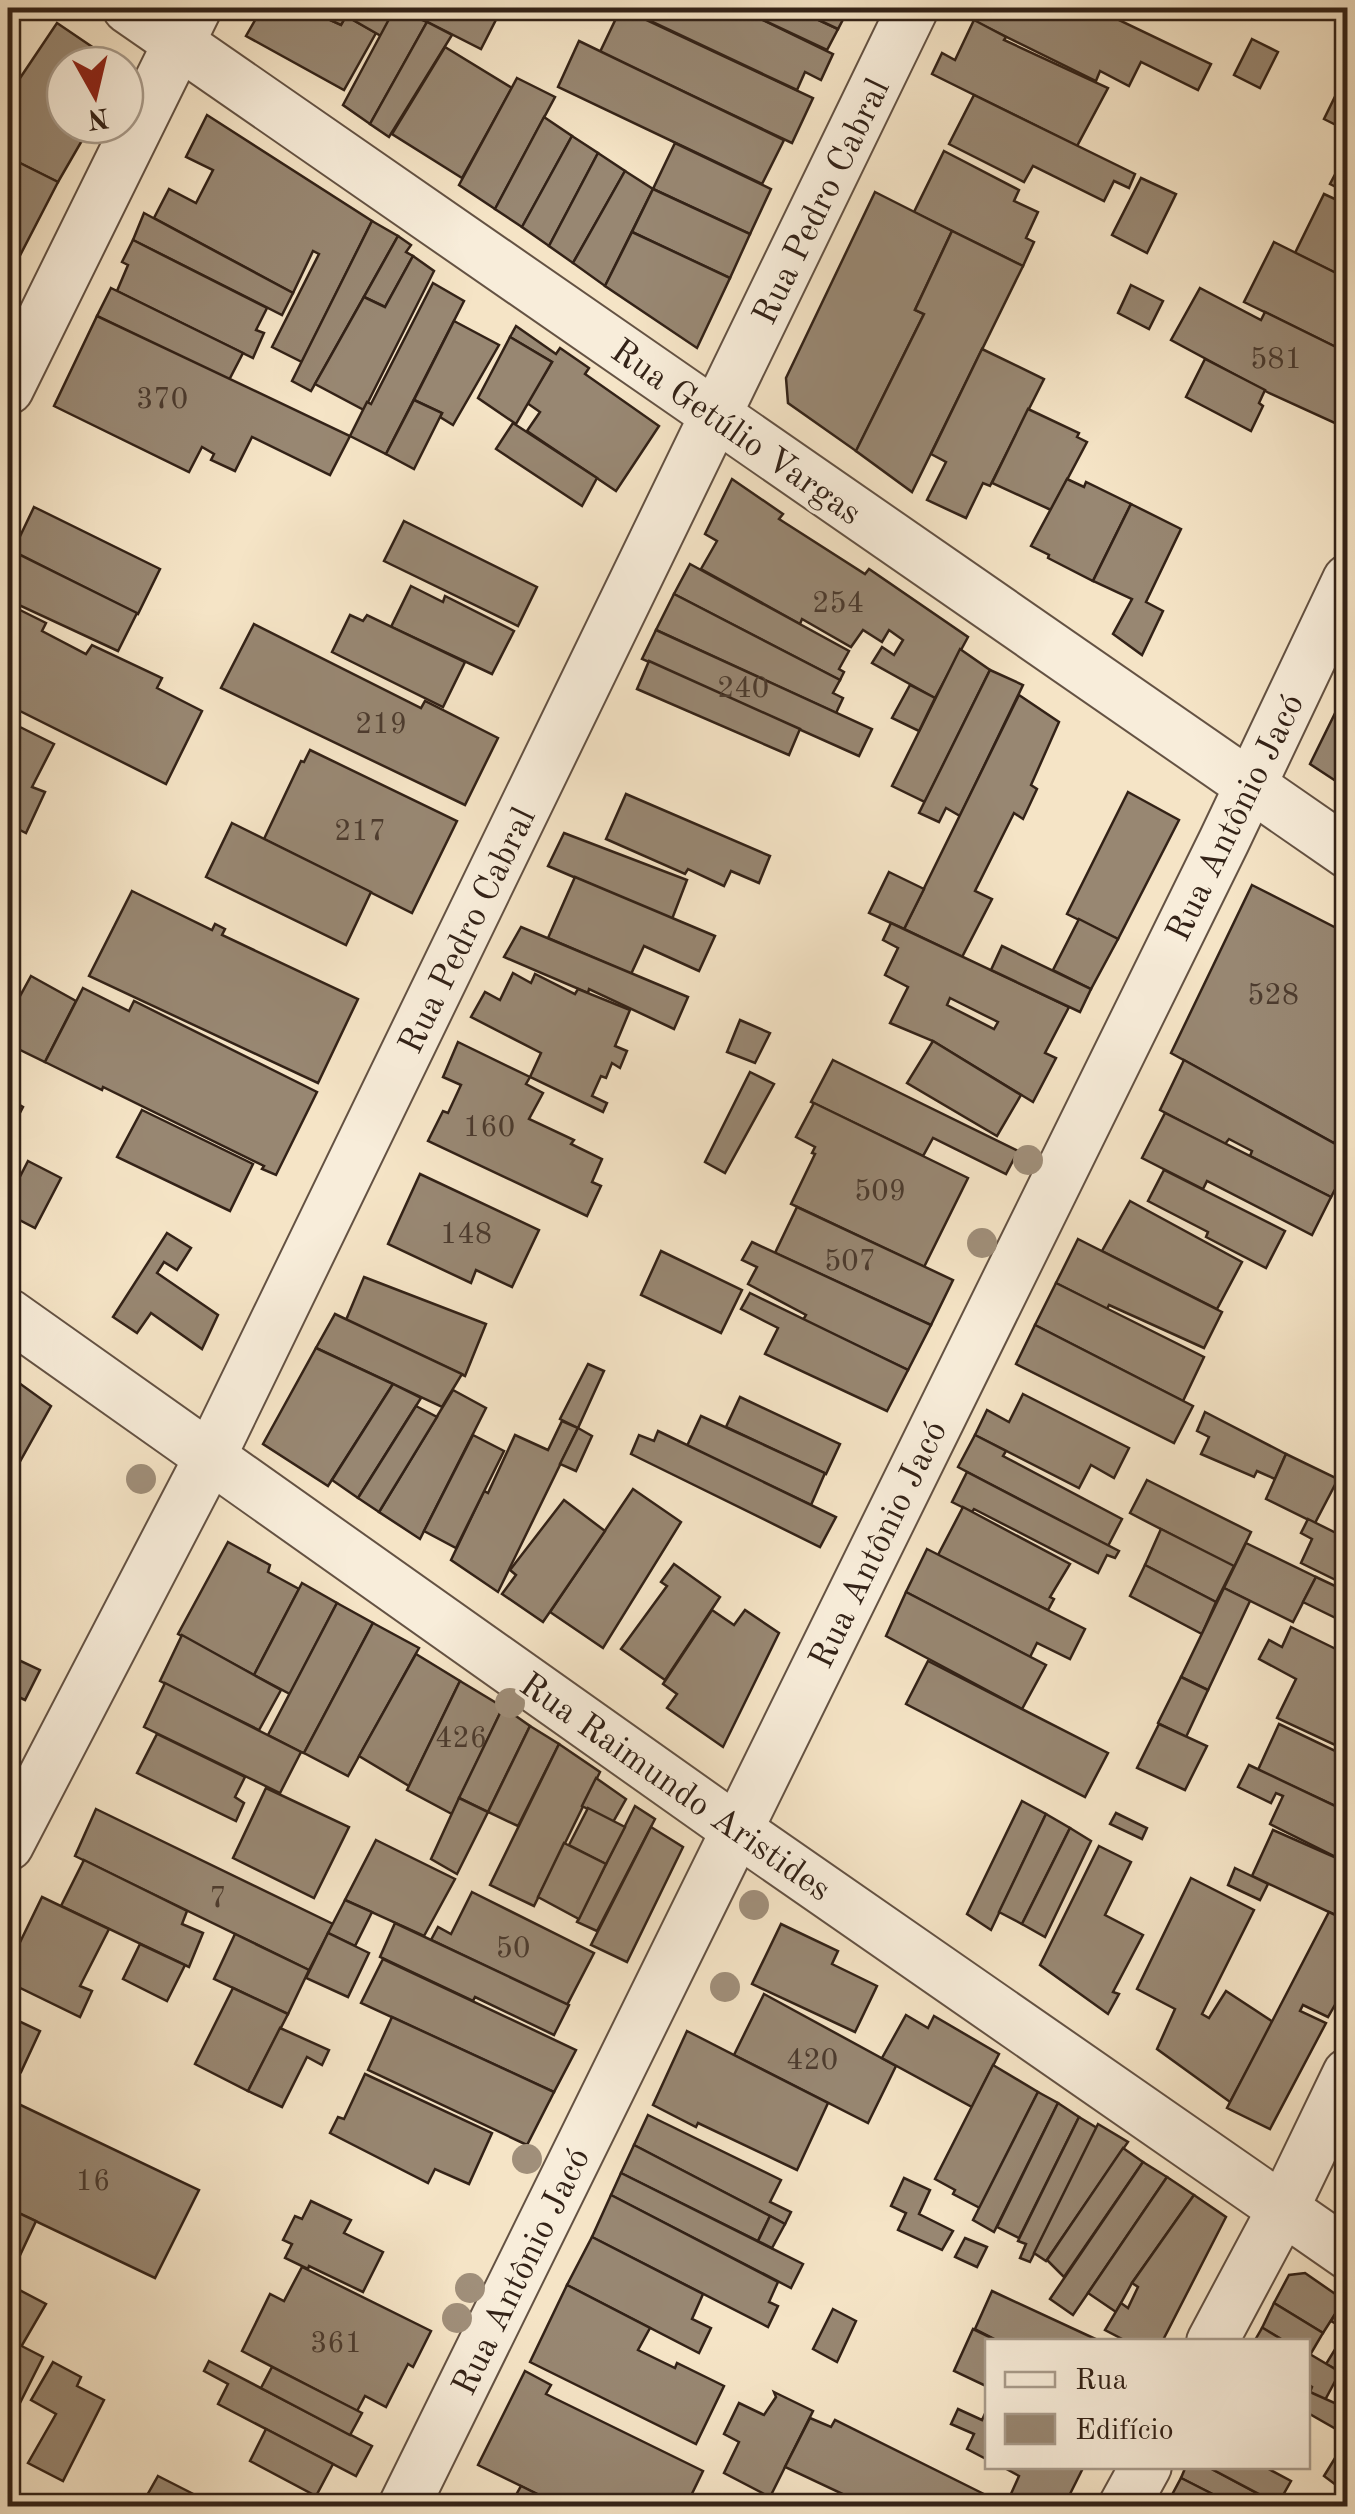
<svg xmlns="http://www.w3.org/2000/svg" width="1355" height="2514" font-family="'Old Standard TT',serif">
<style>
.building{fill:#988772;stroke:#332217;stroke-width:2.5;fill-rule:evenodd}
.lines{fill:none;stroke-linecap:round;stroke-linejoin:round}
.minor-casing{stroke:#645243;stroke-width:54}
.minor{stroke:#f8edda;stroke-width:50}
.tree{fill:#a08f7a}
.labels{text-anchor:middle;stroke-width:8;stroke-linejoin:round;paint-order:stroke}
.number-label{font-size:30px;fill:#4c3b2e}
.street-label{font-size:35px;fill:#332217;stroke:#f8edda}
</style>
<rect width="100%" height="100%" fill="#f5e4c6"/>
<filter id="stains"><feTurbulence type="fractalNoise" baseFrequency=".002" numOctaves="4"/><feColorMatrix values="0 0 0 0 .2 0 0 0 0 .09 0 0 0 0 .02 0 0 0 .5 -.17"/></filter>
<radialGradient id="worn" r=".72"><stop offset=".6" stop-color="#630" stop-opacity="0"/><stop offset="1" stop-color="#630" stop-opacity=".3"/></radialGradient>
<g class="building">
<path d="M262,8H322L334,14L330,20L341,25L346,16L376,33L344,90L246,36Z"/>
<path d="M322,8H395L381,36L346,16L341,25L330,20L334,14Z"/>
<path d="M395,8L427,22L370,124L343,105Z"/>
<path d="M400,8H502L481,49Z"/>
<path d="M621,8L813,98L792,143L600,52Z"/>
<path d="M629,8H738L833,54L821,80L805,72L797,90L627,10Z"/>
<path d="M738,8H793L838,29L827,50Z"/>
<path d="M793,8H849L838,29Z"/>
<path d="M964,8H1094L1211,64L1198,90L1141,62L1129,86L1100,71L1096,81L964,16L961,14Z"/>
<path d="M974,20L1006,37L1004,40L1108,88L1077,146L932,74L942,53L955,60Z"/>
<path d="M427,22L452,35L389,137L370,124Z"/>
<path d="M57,23L119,65H65V125H91L58,182L10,158L18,147L8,140V96Z"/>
<path d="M1348,24V55L1336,49Z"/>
<path d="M1252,39L1278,52L1260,88L1234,75Z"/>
<path d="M579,41L784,140L762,184L558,87Z"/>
<path d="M445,47L512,88L462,178L392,134Z"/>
<path d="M1348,70V131L1324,119Z"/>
<path d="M517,78L555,97L495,209L459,185Z"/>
<path d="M974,95L1135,174L1129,188L1114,181L1104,201L1033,166L1024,182L949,144Z"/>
<path d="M207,115L372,221L302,362L272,347L319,254L313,251L293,293L154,218L169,189L196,203L213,170L186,157Z"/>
<path d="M544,117L572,136L522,227L495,209Z"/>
<path d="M572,136L598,153L549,246L522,227Z"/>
<path d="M675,143L771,189L750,234L653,189Z"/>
<path d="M1348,150V193L1330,184Z"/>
<path d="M944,151L1019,190L1014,201L1038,212L1026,238L1034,242L1023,266L914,212Z"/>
<path d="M598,153L625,171L573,263L549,246Z"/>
<path d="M8,157L58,182L13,269L8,267Z"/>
<path d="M625,171L653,189L605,286L573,263Z"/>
<path d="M1141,178L1176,194L1147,253L1112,235Z"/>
<path d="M653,189L750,234L730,278L632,232Z"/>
<path d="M875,192L952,231L915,310L924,314L856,451L788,403L786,378Z"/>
<path d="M1324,194L1348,205V279L1295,253Z"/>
<path d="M144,213L293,293L282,315L133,240Z"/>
<path d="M372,221L398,236L311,391L292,381Z"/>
<path d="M952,231L1023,266L912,492L856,451L924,314L915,310Z"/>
<path d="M632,232L730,278L697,348L605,286Z"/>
<path d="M398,236L411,245L406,252L413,256L385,307L364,297Z"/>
<path d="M133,240L267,308L256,330L264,333L253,358L117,291L128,265L122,262Z"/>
<path d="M1274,242L1348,279V339L1342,350L1244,302Z"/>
<path d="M413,256L434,271L364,410L315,384L364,297L385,307Z"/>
<path d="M433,283L464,301L386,454L350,436L367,402L371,404Z"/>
<path d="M1131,285L1163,301L1149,329L1118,313Z"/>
<path d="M111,288L243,353L229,380L97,316Z"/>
<path d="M1200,288L1261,320L1265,312L1348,353V429L1269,393L1171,340Z"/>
<path d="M97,316L350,436L330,475L252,437L235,471L211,460L214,454L202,447L189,472L54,406Z"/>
<path d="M454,321L499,345L453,425L440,417L442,413L414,400Z"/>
<path d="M516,326L556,354L560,348L589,368L585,374L659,426L616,491L527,431L540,412L527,403L552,362L510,337Z"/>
<path d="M510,337L552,362L516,424L478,398Z"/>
<path d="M982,349L1044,379L990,486L983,483L966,518L927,500L946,462L931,454Z"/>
<path d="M1205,359L1265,390L1259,403L1263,406L1251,431L1186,397Z"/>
<path d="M414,400L442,413L414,469L386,454Z"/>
<path d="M1028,409L1079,433L1077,437L1087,442L1051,510L992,483Z"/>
<path d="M513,423L597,478L582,506L496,449Z"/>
<path d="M732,479L783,514L779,519L865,574L869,569L968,637L935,698L872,663L882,647L894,655L903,640L889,630L882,642L863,630L851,647L802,619L800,624L701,569L717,541L705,534Z"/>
<path d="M1067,479L1084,487L1086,482L1131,504L1093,581L1048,558L1049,555L1031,546Z"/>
<path d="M1131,504L1181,529L1146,602L1163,611L1142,655L1113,634L1132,599L1093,581Z"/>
<path d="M34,507L160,569L138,614L13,551Z"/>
<path d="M404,521L537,587L518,626L384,561Z"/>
<path d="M20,555L137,613L118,651L8,600V578Z"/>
<path d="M690,564L849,651L839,669L844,672L840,680L674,594Z"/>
<path d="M411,586L443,602L445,596L514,631L492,674L391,627Z"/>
<path d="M674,594L840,680L833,693L843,698L836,713L656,630Z"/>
<path d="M8,604L46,623L42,631L86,654L92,645L162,678L157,688L202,711L166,784L8,705Z"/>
<path d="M350,615L363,621L367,615L465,662L443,707L332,652Z"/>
<path d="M254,624L421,708L425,701L498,738L465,805L221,688Z"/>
<path d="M656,630L872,729L859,756L642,659Z"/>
<path d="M960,649L990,670L925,802L892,786Z"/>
<path d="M649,661L800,729L789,755L637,689Z"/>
<path d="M990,670L1023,685L960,816L946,808L939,822L919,813Z"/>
<path d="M910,685L935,698L919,731L892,718Z"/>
<path d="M1019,695L1059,722L1031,785L1037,789L1023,819L1014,813L975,891L992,899L962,957L904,929Z"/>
<path d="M1344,695L1348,696V789L1310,764Z"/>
<path d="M8,721L54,744L32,787L45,792L26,833L8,824Z"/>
<path d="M310,750L457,821L412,913L264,839L301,761L304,762Z"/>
<path d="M1128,792L1179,820L1118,939L1067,914Z"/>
<path d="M626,794L770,856L759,883L731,871L724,886L688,869L685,874L606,839Z"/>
<path d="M232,823L371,892L346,945L206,877Z"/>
<path d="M564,833L687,880L672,919L548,866Z"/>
<path d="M889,872L924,889L904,929L869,913Z"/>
<path d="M575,877L715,936L699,971L644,946L631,974L548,938Z"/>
<path d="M1252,885L1348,934V1143L1337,1137L1334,1143L1171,1053Z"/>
<path d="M132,891L212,930L215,924L225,929L222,935L358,999L318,1083L89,976Z"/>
<path d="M1079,919L1118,939L1091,989L1053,970Z"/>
<path d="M891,923L1069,1007L1045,1053L1056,1058L1033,1102L933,1041L890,1023L908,987L885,975L898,948L883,940ZM950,998L998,1022L994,1029L947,1005Z"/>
<path d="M521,927L688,997L674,1029L589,989L588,993L504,957Z"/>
<path d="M1002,946L1091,989L1080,1012L991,970Z"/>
<path d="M513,973L531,983L535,974L575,994L578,989L630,1010L615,1046L627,1051L620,1068L612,1063L606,1078L601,1076L592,1096L607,1103L603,1112L530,1077L541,1053L471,1017L485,992L500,1000Z"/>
<path d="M31,976L76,1001L45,1062L8,1044V1018Z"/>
<path d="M83,988L129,1011L134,1001L317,1092L276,1175L262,1169L264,1166L103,1087L102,1090L45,1062Z"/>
<path d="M740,1020L770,1033L755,1063L727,1052Z"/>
<path d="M933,1041L1021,1095L997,1136L907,1083Z"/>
<path d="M458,1042L530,1077L526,1084L543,1093L529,1119L574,1140L571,1144L602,1159L592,1182L601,1186L587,1216L428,1141L443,1111L448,1113L461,1085L443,1077Z"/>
<path d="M833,1060L1018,1151L1006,1174L933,1138L923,1156L811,1102Z"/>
<path d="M1184,1060L1348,1151V1165L1331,1197L1250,1156L1252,1151L1229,1139L1225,1144L1160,1110Z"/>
<path d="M750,1072L774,1084L725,1173L705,1162Z"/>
<path d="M8,1098L23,1107L8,1136Z"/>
<path d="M814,1103L968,1178L924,1267L791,1204L815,1154L812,1153L815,1147L796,1137Z"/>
<path d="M142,1110L253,1164L230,1211L117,1157Z"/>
<path d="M1165,1113L1331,1197L1312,1235L1207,1181L1203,1189L1142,1158Z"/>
<path d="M28,1161L61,1178L35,1228L8,1214V1200Z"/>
<path d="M1164,1170L1285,1231L1266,1268L1206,1237L1208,1232L1148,1201Z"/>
<path d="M420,1174L539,1230L512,1287L476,1270L471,1283L388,1244Z"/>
<path d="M1130,1201L1242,1262L1217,1309L1102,1251Z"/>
<path d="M797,1207L953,1280L931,1325L775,1253Z"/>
<path d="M167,1233L191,1248L177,1270L164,1262L157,1273L218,1315L202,1349L151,1313L137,1333L113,1317Z"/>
<path d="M1078,1239L1222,1312L1204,1348L1109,1305L1107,1309L1056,1283Z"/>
<path d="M752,1242L931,1325L908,1370L803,1320L806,1315L748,1284L757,1267L742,1260Z"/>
<path d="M661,1251L742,1290L721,1333L641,1295Z"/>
<path d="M364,1277L486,1324L465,1376L346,1320Z"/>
<path d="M1056,1283L1204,1357L1183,1401L1035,1325Z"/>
<path d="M750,1293L908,1370L887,1411L765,1354L778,1328L741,1309Z"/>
<path d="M335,1314L462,1374L442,1407L316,1348Z"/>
<path d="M1035,1325L1193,1406L1174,1443L1016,1364Z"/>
<path d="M316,1348L393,1384L328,1486L263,1444Z"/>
<path d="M588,1364L604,1371L578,1428L560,1419Z"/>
<path d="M8,1375L51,1406L8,1483Z"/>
<path d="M393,1384L421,1398L358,1498L332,1480Z"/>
<path d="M453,1390L486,1408L420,1539L379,1512Z"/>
<path d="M1023,1394L1129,1448L1114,1478L1091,1465L1079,1488L975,1435L987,1410L1009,1422Z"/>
<path d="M740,1397L840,1444L826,1474L726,1427Z"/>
<path d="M416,1406L437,1417L379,1512L358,1498Z"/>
<path d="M1205,1412L1286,1454L1275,1479L1257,1471L1254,1477L1201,1454L1209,1437L1197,1431Z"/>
<path d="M701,1416L825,1473L811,1505L687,1446Z"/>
<path d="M562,1421L578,1428L498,1592L451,1560L484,1491L488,1493L515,1435L548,1450Z"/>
<path d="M578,1428L592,1436L576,1471L560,1464Z"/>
<path d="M658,1431L836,1517L820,1547L631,1454L639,1435L654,1441Z"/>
<path d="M473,1435L504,1451L456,1548L424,1531Z"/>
<path d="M975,1435L1006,1451L1003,1456L1122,1519L1108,1546L958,1467Z"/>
<path d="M1286,1454L1338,1479L1315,1523L1266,1499Z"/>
<path d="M967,1472L1119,1551L1115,1558L1107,1555L1098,1573L974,1509L972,1512L952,1502Z"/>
<path d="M1147,1480L1251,1532L1234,1567L1130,1513Z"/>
<path d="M633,1489L681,1522L603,1648L550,1612Z"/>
<path d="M564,1500L605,1531L543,1622L502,1594L516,1575L510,1570Z"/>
<path d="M963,1507L1070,1564L1050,1597L1054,1599L1048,1610L938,1555Z"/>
<path d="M1308,1519L1348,1539V1586L1301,1563L1312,1539L1301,1533Z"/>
<path d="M1161,1529L1234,1566L1216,1602L1145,1565Z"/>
<path d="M228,1542L270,1565L268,1572L299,1589L254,1675L178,1634Z"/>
<path d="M1246,1543L1316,1577L1293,1622L1224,1588Z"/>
<path d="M927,1549L1085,1629L1070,1659L1037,1643L1030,1657L906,1592Z"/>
<path d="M674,1564L720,1597L665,1680L621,1649L667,1586L661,1582Z"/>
<path d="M1145,1565L1216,1602L1202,1634L1130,1596Z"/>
<path d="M1316,1577L1348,1592V1624L1303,1602Z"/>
<path d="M302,1583L337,1603L290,1694L254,1675Z"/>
<path d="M1224,1588L1250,1601L1208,1690L1181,1677Z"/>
<path d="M906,1592L1046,1665L1022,1709L886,1636Z"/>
<path d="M337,1603L373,1623L304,1753L301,1752L268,1735Z"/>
<path d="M712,1610L734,1625L745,1610L779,1633L723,1747L667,1708L677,1694L663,1684Z"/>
<path d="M373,1623L419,1648L348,1776L304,1753Z"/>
<path d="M1291,1627L1348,1655V1751L1277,1718L1296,1679L1259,1659L1269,1640L1282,1647Z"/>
<path d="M182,1635L281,1690L259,1730L160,1681Z"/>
<path d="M416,1654L460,1681L409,1786L359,1756Z"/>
<path d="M8,1655L40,1670L25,1700L8,1692Z"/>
<path d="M928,1661L1108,1753L1085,1797L906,1704Z"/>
<path d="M1181,1677L1208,1690L1186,1737L1158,1723Z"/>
<path d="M460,1681L503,1707L452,1814L407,1790Z"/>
<path d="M165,1683L301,1752L280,1793L144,1727Z"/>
<path d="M503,1707L530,1726L488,1812L459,1798Z"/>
<path d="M1159,1724L1207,1746L1185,1790L1137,1768Z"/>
<path d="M1279,1724L1348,1757V1812L1258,1770Z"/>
<path d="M530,1726L559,1744L518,1826L488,1812Z"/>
<path d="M157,1734L245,1777L235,1797L244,1803L236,1821L137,1773Z"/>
<path d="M559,1744L600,1772L534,1906L490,1885Z"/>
<path d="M1249,1765L1348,1812V1863L1270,1824L1283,1796L1276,1793L1271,1803L1238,1787Z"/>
<path d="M596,1778L626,1799L613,1822L582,1806Z"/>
<path d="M266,1788L349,1827L314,1898L233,1858Z"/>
<path d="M459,1798L488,1812L457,1874L431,1859Z"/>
<path d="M1022,1801L1046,1814L991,1930L967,1914Z"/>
<path d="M635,1806L655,1819L597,1931L577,1922Z"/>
<path d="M588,1808L625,1827L606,1864L569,1845Z"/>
<path d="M96,1809L333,1924L309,1970L75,1856Z"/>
<path d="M1116,1813L1147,1828L1142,1839L1110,1824Z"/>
<path d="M1046,1814L1070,1828L1022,1924L999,1912Z"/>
<path d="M651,1827L683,1847L627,1962L591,1945Z"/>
<path d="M1070,1828L1091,1841L1045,1937L1022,1924Z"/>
<path d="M1273,1830L1348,1863V1921L1252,1876Z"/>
<path d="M376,1840L455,1879L424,1936L345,1900Z"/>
<path d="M564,1843L606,1864L579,1919L538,1897Z"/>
<path d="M1099,1846L1131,1862L1105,1915L1143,1935L1113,1992L1119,1994L1108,2014L1040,1965Z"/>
<path d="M84,1860L187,1911L182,1924L203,1933L189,1967L61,1906Z"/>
<path d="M1235,1868L1268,1884L1260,1900L1228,1885Z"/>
<path d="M1191,1878L1254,1910L1202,2014L1209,2018L1226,1991L1273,2022L1230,2102L1157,2049L1175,2009L1137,1989Z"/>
<path d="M472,1892L594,1953L567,2005L431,1940L438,1927L451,1934Z"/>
<path d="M42,1897L109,1929L80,1986L92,1991L80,2017L8,1982V1967Z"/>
<path d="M345,1900L372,1912L355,1946L328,1933Z"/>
<path d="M1329,1912L1348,1921V1982L1328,2017L1303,2005L1300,2011L1326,2023L1270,2129L1227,2108Z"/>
<path d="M395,1923L569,2005L554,2035L475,1997L473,2001L380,1957Z"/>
<path d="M781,1924L838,1951L832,1964L877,1986L855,2032L752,1984Z"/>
<path d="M328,1933L369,1953L348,1997L306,1978Z"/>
<path d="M235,1934L309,1970L288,2014L214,1979Z"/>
<path d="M140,1944L185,1965L167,2001L123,1979Z"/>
<path d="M383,1959L576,2050L554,2092L361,2003Z"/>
<path d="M233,1988L288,2014L248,2091L195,2064Z"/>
<path d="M764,1994L896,2066L868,2123L734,2055Z"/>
<path d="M906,2015L928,2028L934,2016L999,2054L972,2107L882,2058Z"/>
<path d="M8,2016L40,2031L21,2072L8,2066Z"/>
<path d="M392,2017L554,2092L527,2145L368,2070Z"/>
<path d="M280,2028L329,2050L322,2065L307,2057L282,2107L248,2091Z"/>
<path d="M687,2031L828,2103L797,2170L698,2123L696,2127L653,2105Z"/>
<path d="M993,2065L1038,2092L980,2208L953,2194L955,2190L935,2179Z"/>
<path d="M365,2074L492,2133L469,2184L435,2169L428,2183L330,2133L338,2117L344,2119Z"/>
<path d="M1038,2092L1058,2103L994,2232L973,2220Z"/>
<path d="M8,2099L199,2190L155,2278L8,2208Z"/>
<path d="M1058,2103L1079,2117L1019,2238L997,2227Z"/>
<path d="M648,2115L781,2180L770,2202L791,2212L785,2224L634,2145Z"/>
<path d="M1079,2117L1097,2128L1030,2262L1020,2258L1026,2244L1018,2241Z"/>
<path d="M1098,2124L1128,2142L1046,2261L1034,2253Z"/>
<path d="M634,2145L770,2216L758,2241L621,2173Z"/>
<path d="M1123,2148L1143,2162L1064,2277L1047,2260Z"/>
<path d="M1143,2162L1167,2177L1073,2315L1050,2299Z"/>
<path d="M621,2173L803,2264L791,2288L611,2195Z"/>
<path d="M1167,2177L1194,2195L1132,2283L1116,2312L1088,2293Z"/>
<path d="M904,2178L930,2190L919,2214L953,2231L942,2250L898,2230L906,2213L891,2206Z"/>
<path d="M611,2195L778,2282L769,2302L778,2306L768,2327L592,2237Z"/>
<path d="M1194,2195L1226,2217L1162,2342H1128L1105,2330L1121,2303L1128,2308L1138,2287L1132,2283Z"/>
<path d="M311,2201L351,2220L344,2233L383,2252L363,2292L309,2266L308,2269L285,2258L292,2244L283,2240L295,2216L302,2219Z"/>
<path d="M8,2208L36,2221L8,2281Z"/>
<path d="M770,2216L785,2224L772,2248L758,2241Z"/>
<path d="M592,2237L703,2294L692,2319L711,2328L699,2353L567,2285Z"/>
<path d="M965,2238L987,2247L977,2267L955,2257Z"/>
<path d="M302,2267L431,2331L413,2367L408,2364L386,2407L365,2396L357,2411L242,2351L270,2294L284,2301Z"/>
<path d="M1305,2273L1344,2300L1323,2333L1274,2303L1289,2275Z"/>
<path d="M8,2284L46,2304L21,2347L8,2339Z"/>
<path d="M567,2285L650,2328L638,2350L675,2368L677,2363L724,2386L696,2444L530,2362Z"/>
<path d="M992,2291L1102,2342H1000L975,2329Z"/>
<path d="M1344,2300L1348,2302V2370L1345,2374L1326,2364L1347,2330L1331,2321Z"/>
<path d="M1274,2303L1323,2333L1310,2355L1308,2342H1286L1262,2328Z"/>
<path d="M833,2309L856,2321L837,2362L813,2349Z"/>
<path d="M1262,2328H1263L1286,2342H1254Z"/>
<path d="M973,2329L1000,2342H988V2387L954,2371Z"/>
<path d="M8,2339L43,2357L8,2427Z"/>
<path d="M1308,2353L1340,2372L1325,2400L1310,2392Z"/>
<path d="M209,2361L372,2446L356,2476L218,2404L228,2384L204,2371Z"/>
<path d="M53,2362L81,2377L77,2386L104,2400L63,2481L28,2463L56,2414L31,2400Z"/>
<path d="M272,2367L362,2413L350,2435L261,2388Z"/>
<path d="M525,2371L551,2385L546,2394L703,2471L686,2506H562L478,2465Z"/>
<path d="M1308,2384L1312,2387L1310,2392L1346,2408L1338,2423L1346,2427L1343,2433L1308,2413Z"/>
<path d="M774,2392L813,2411L770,2497L724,2473L739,2442L724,2434L739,2403L764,2415L776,2397Z"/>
<path d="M988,2407V2460L967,2449L974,2434L951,2424L958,2409L982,2420Z"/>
<path d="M810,2418L831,2427L835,2420L1008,2506H901L890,2501L888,2506H868L785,2467Z"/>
<path d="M266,2429L333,2464L316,2496L250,2461Z"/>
<path d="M1348,2437V2494L1324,2476Z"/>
<path d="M1001,2466H1084L1064,2506L1006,2505L1019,2476Z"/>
<path d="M1186,2466H1206L1279,2505L1236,2506L1181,2478Z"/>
<path d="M1206,2466H1263L1291,2481L1278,2504Z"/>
<path d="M158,2476L217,2506H141Z"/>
<path d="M1181,2478L1185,2480L1236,2506H1166Z"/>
<path d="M521,2486L541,2496L562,2506H510Z"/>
</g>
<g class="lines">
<defs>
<g id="minor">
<path d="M128,8L1348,853"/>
<path d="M8,389L196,8"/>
<path d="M8,1314L737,1830L1348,2254"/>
<path d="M8,1845L209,1459L913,8"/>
<path d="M1212,2342L1283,2209L1348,2074"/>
<path d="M404,2506L1224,841L1348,580"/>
<path d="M1124,2506L1146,2466"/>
</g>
</defs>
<use href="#minor" class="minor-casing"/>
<use href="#minor" class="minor"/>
</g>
<g class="tree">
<circle cx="1028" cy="1160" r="15"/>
<circle cx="982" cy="1243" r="15"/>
<circle cx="141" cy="1479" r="15"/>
<circle cx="510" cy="1703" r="15"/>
<circle cx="754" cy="1905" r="15"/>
<circle cx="725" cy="1987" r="15"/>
<circle cx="527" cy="2159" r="15"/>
<circle cx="470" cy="2288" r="15"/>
<circle cx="457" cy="2318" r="15"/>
</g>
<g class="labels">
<g class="number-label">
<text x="1276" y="368">581</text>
<text x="162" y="408">370</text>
<text x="838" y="612">254</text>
<text x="743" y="697">240</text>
<text x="381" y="733">219</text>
<text x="360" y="840">217</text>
<text x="1273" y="1004">528</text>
<text x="489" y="1136">160</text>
<text x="880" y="1200">509</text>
<text x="466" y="1243">148</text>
<text x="850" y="1270">507</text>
<text x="461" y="1747">426</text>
<text x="218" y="1907">7</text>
<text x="513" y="1957">50</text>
<text x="812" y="2069">420</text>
<text x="93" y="2190">16</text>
<text x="336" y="2352">361</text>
</g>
<g class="street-label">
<text transform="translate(820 201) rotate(-64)" y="12">Rua Pedro Cabral</text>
<text transform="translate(737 431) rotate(35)" y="12">Rua Getúlio Vargas</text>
<text transform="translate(1234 817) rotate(-64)" y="12">Rua Antônio Jacó</text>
<text transform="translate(466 930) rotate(-64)" y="12">Rua Pedro Cabral</text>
<text transform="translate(877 1544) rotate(-64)" y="12">Rua Antônio Jacó</text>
<text transform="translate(676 1786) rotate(35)" y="12">Rua Raimundo Aristides</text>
<text transform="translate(520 2271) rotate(-64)" y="12">Rua Antônio Jacó</text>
</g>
</g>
<rect width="1355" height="2514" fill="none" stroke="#f5e4c6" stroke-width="40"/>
<rect x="10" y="10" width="1335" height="2494" fill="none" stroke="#332217" stroke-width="5"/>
<rect x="20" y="20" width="1315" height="2474" fill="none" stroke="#332217" stroke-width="2.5"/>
<rect x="985" y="2339" width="325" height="130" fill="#f8edda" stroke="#a99c8c" stroke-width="2.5"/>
<rect x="1005" y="2372" width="50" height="15" fill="#f8edda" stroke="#a99c8c" stroke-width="2.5"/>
<text x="1075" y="2389" font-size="30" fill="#332217">Rua</text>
<rect x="1005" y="2414" width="50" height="30" fill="#988772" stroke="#a99c8c" stroke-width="2.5"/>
<text x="1075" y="2439" font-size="30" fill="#332217">Edifício</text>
<g transform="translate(95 95) rotate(172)"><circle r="48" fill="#f8edda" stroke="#a99c8c" stroke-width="2.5"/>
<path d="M0-8L18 38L0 25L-18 38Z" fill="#8f2418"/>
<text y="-15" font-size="28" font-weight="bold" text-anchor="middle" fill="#332217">N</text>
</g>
<rect width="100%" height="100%" filter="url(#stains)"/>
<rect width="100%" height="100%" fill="url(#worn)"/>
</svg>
